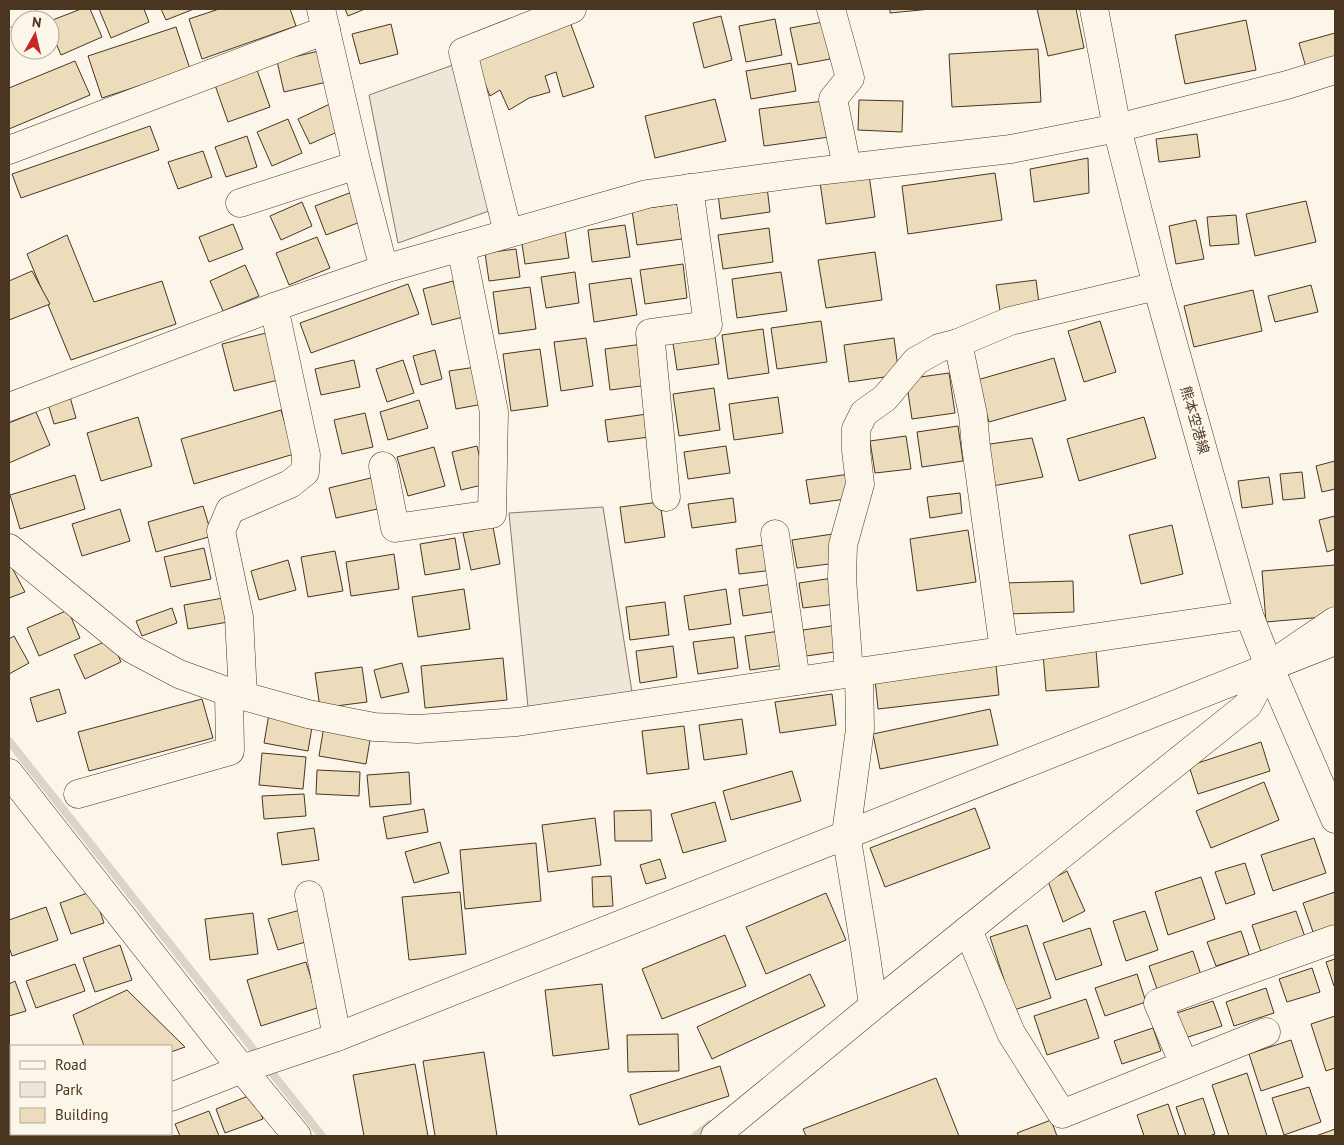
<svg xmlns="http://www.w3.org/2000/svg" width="1344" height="1145" font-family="'PT Sans','Noto Sans JP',sans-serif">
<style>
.green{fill:#ede6d9;stroke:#887966}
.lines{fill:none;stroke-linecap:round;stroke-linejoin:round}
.stream{stroke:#dcd4c6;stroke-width:8}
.building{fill:#ecdcbc;stroke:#4a3520}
.minor-casing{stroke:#4a3520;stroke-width:29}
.major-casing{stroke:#4a3520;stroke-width:29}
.minor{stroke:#fbf6e9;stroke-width:28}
.major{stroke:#fbf6e9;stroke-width:28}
.labels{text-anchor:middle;stroke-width:4;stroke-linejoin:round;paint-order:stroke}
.street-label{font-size:14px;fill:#4a3520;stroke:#fbf6e9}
</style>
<rect width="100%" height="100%" fill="#fbf6e9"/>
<g class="green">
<path d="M453,65L492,210L398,243L369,95Z"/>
<path d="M603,507L632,692L528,707L509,513Z"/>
</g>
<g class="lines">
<g class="stream">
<path d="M9,741L322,1136"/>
<path d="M695,1136L710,1124"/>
</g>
</g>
<g class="building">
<path d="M81,9H90L102,37L61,55L50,29V21Z"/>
<path d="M99,9H144L149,22L111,38Z"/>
<path d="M161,9H194L166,20Z"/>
<path d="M219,9H290L296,26L202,59L189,19Z"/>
<path d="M345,9H365L348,16Z"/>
<path d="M890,9H931L890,13Z"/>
<path d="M1037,9H1076L1084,48L1048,56Z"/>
<path d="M721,16L732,60L704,68L693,23Z"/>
<path d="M775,19L782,55L746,62L739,26Z"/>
<path d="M1246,20L1256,70L1185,84L1175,35Z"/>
<path d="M570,22L594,87L563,97L556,72L545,76L550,92L529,98L509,110L500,90L490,96L474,57Z"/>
<path d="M823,22L830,59L798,65L790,28Z"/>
<path d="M391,24L398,54L360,64L352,34Z"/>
<path d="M176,27L190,69L102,98L88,56Z"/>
<path d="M1335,33V63L1307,71L1299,43Z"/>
<path d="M1038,49L1041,102L952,107L949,54Z"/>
<path d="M323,50L331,81L284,92L277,61Z"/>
<path d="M75,61L90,95L9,129V88Z"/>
<path d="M791,63L796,91L751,99L746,71Z"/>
<path d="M257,70L270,107L228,122L215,85Z"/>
<path d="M715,99L726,141L655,158L645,116Z"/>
<path d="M859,100L903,101L902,132L858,130Z"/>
<path d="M824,101L829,137L764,146L759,109Z"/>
<path d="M332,103L344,129L310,144L298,119Z"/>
<path d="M288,119L302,153L272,166L257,132Z"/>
<path d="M150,126L159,150L21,198L12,174Z"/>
<path d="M1197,134L1200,157L1159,162L1156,139Z"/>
<path d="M247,136L257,167L226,177L215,147Z"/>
<path d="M203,151L212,177L178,189L168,162Z"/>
<path d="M1088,158L1089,193L1034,202L1030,169Z"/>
<path d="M995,173L1002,220L908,234L902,186Z"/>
<path d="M869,175L875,217L826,224L820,182Z"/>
<path d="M767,187L770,212L721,219L718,194Z"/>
<path d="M352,192L363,221L326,235L315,206Z"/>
<path d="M1306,201L1316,242L1255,256L1246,214Z"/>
<path d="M302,202L312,226L281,240L270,216Z"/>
<path d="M677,204L682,239L637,245L632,210Z"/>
<path d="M1236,215L1239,244L1210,246L1207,217Z"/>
<path d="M1196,220L1204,259L1176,264L1169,226Z"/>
<path d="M233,224L243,249L209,262L199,237Z"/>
<path d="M625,225L630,257L592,262L588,230Z"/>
<path d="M769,228L773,262L723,269L718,235Z"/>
<path d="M565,231L569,258L525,264L521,237Z"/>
<path d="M67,235L94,302L162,281L176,324L71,360L27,254Z"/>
<path d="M317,237L330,268L289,285L276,253Z"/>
<path d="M516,249L520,277L489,281L485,253Z"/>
<path d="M875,252L882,300L826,308L818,260Z"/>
<path d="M683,264L687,298L645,304L640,270Z"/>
<path d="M245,265L259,296L223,311L210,281Z"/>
<path d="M32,271L50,304L9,320V281Z"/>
<path d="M575,272L579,303L546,308L541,277Z"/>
<path d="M781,272L787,311L737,318L732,279Z"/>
<path d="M631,278L637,315L594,322L589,284Z"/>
<path d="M1036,280L1040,311L1001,317L996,285Z"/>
<path d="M453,281L463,317L432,325L423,289Z"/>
<path d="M408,284L419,314L311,353L300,323Z"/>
<path d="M1311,285L1318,312L1275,322L1268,296Z"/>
<path d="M530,287L536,329L499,334L493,292Z"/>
<path d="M1253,290L1262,331L1194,347L1184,306Z"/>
<path d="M821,321L827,362L777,369L771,328Z"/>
<path d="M1100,321L1116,372L1084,382L1068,331Z"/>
<path d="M763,329L769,373L728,379L722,335Z"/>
<path d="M266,333L278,380L234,391L222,344Z"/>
<path d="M715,337L719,364L677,370L673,343Z"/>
<path d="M586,338L593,386L561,391L554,342Z"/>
<path d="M894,338L899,375L849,382L844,345Z"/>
<path d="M643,344L649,385L610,390L605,349Z"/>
<path d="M540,349L548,406L511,411L503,354Z"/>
<path d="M435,350L442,379L421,385L413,356Z"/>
<path d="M1054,358L1066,400L989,422L977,380Z"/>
<path d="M354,360L360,387L321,395L315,369Z"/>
<path d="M403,360L414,393L387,402L376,369Z"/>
<path d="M476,367L483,404L456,409L449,371Z"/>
<path d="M949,373L955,413L912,419L906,379Z"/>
<path d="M714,388L720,430L679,436L673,394Z"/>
<path d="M70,397L76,418L54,424L48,404Z"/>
<path d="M778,397L783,433L734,440L729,404Z"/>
<path d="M419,400L428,428L388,440L380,412Z"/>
<path d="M281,410L294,454L194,484L181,439Z"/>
<path d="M36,412L50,445L9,463V423Z"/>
<path d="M365,413L373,447L342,454L334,420Z"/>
<path d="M647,414L650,437L608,442L605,420Z"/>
<path d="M138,417L152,466L101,481L87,433Z"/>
<path d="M1144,417L1156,458L1079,481L1067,439Z"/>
<path d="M958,426L963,461L922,467L917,432Z"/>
<path d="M906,436L911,469L875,473L870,441Z"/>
<path d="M1032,438L1043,477L987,487L983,445Z"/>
<path d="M477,446L486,484L461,490L452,452Z"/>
<path d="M726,446L730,473L688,479L684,452Z"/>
<path d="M434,447L445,486L408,496L397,457Z"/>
<path d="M1335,461V489L1322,492L1316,466Z"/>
<path d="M1302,472L1305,498L1283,500L1280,474Z"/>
<path d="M850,474L853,498L810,504L806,480Z"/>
<path d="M75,475L85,509L20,529L10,495Z"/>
<path d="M375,477L382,508L336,518L329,488Z"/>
<path d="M1269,477L1273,504L1242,508L1238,481Z"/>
<path d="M960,493L962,513L930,518L927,497Z"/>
<path d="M733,498L736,522L692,528L688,504Z"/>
<path d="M660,502L665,537L625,543L620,507Z"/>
<path d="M203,506L212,536L156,552L148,522Z"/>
<path d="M120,509L130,541L82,556L72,524Z"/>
<path d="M1335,516V549L1327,552L1319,520Z"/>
<path d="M1172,525L1183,574L1141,584L1129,535Z"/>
<path d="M493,527L500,564L471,570L463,533Z"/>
<path d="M968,530L976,582L917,591L910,539Z"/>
<path d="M833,534L837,563L797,568L792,540Z"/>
<path d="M455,538L460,569L425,575L420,544Z"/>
<path d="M770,544L774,570L739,574L736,549Z"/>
<path d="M204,548L211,579L171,587L164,557Z"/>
<path d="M335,551L343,591L308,597L301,557Z"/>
<path d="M394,554L399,589L351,596L346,562Z"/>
<path d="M288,560L296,590L259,600L251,571Z"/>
<path d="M9,562L25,592L9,598Z"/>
<path d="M1335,565V616L1266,622L1262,571Z"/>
<path d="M833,578L836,604L803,608L799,583Z"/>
<path d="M1073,581L1074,612L1006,614L1004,583Z"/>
<path d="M773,584L777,611L743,616L739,589Z"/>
<path d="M464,589L470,629L418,637L412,597Z"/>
<path d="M726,589L731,624L689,630L684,596Z"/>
<path d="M223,598L228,622L188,629L184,605Z"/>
<path d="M665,602L669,635L630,640L626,607Z"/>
<path d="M172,608L177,623L142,636L136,621Z"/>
<path d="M68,610L80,638L39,656L27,628Z"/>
<path d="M838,625L842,651L806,656L803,630Z"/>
<path d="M780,631L785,665L750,670L745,636Z"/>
<path d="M14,636L29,663L9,674V639Z"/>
<path d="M734,637L738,668L698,674L693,642Z"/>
<path d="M111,639L121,662L85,679L74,655Z"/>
<path d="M673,646L677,677L640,683L636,651Z"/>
<path d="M1096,650L1099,687L1046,691L1043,653Z"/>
<path d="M503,658L507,700L425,708L421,666Z"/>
<path d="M402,663L409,692L381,698L374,670Z"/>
<path d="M996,665L999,695L878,709L875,679Z"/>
<path d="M362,667L367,702L320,708L315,673Z"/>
<path d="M59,689L66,713L37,722L30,698Z"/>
<path d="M832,694L836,725L780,733L775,702Z"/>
<path d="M202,699L213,738L89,771L78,732Z"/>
<path d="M990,709L998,745L880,769L873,734Z"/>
<path d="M269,714L313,721L308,751L264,743Z"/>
<path d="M742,719L747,754L704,760L699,725Z"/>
<path d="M324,726L371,734L366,764L319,756Z"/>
<path d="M684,726L689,769L647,774L642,731Z"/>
<path d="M1261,742L1270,771L1198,794L1189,766Z"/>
<path d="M262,753L306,757L303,789L259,785Z"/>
<path d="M317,770L360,772L359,796L316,794Z"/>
<path d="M792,771L801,801L731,820L723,791Z"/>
<path d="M409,772L411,804L370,807L367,775Z"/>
<path d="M1264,782L1279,820L1211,848L1196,811Z"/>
<path d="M304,794L306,816L264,819L262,796Z"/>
<path d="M715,802L726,841L683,853L671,814Z"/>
<path d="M975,808L990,848L885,887L870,848Z"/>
<path d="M424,809L428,832L387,839L383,817Z"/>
<path d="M651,810L652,841H615L614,811Z"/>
<path d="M595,818L601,865L548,872L542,825Z"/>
<path d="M314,828L319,860L282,865L277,833Z"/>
<path d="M1314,838L1326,873L1273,891L1261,855Z"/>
<path d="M440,842L449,873L414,883L405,852Z"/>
<path d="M536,843L541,901L465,909L460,850Z"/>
<path d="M660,859L666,878L646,884L640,865Z"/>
<path d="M1245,863L1255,894L1226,904L1215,872Z"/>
<path d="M1067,871L1085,911L1063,922L1048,881Z"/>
<path d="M611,876L613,906L593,907L592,877Z"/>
<path d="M1201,877L1215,919L1168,935L1155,892Z"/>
<path d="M93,891L104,923L71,934L60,903Z"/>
<path d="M460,892L466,954L409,960L402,897Z"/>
<path d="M1335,892V925L1313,932L1303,903Z"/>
<path d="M826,893L846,940L766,974L746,927Z"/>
<path d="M46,907L58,940L12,956L9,947V920Z"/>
<path d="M300,910L309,941L278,950L268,919Z"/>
<path d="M1145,911L1158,950L1126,961L1113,921Z"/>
<path d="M1296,911L1305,937L1261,952L1252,925Z"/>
<path d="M253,913L258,954L210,960L205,919Z"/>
<path d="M1027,925L1051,998L1014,1010L990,937Z"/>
<path d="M1090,928L1102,965L1056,980L1043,943Z"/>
<path d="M1241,931L1249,955L1216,966L1207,942Z"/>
<path d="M725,935L746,986L662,1019L642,969Z"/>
<path d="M120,945L132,980L95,992L83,958Z"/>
<path d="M1193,951L1202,978L1158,992L1149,966Z"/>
<path d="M1335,959V986H1334L1326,962Z"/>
<path d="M306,962L320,1007L261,1026L247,980Z"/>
<path d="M75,964L85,991L36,1008L26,981Z"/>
<path d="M1312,968L1320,992L1287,1002L1279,979Z"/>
<path d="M810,974L825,1006L712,1059L697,1027Z"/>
<path d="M1137,974L1146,1002L1105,1016L1095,988Z"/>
<path d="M15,981L26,1011L9,1016V984Z"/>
<path d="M602,984L609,1049L553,1056L545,990Z"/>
<path d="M1266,988L1274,1013L1234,1026L1226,1002Z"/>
<path d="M127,990L185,1047L171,1052V1046H84L73,1015Z"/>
<path d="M1086,999L1099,1038L1047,1055L1034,1016Z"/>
<path d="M1213,1001L1222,1026L1185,1038L1177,1013Z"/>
<path d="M1335,1016V1068L1326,1071L1311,1024Z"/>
<path d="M1153,1028L1161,1051L1122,1064L1114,1041Z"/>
<path d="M678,1034L679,1071L628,1072L627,1035Z"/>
<path d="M1291,1040L1303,1077L1261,1091L1249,1054Z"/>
<path d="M484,1052L497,1136H435L423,1061Z"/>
<path d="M415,1064L428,1136H364L353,1075Z"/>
<path d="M720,1066L729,1096L639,1125L630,1095Z"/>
<path d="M1247,1073L1267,1136H1229L1212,1085Z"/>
<path d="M936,1078L959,1136H806L803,1129Z"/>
<path d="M1309,1087L1321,1122L1284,1135L1272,1098Z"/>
<path d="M253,1094L263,1119L225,1133L216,1109Z"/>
<path d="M1203,1098L1215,1134L1209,1136H1186L1176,1107Z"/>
<path d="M1168,1104L1179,1136H1144L1137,1115Z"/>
<path d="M209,1111L219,1136H180L175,1124Z"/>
<path d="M1051,1120L1057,1136H1019L1017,1133Z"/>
<path d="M1335,1129V1136H1316Z"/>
<path d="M142,1134H167L168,1136H136Z"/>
</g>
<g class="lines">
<defs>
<g id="minor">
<path d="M321,9L357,165L384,269"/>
<path d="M831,9L850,78L833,99L847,167"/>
<path d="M9,13L21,9"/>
<path d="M9,150L326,30"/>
<path d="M240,203L357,165"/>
<path d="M508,233L463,52L572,9"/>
<path d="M958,343L973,415L976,447L1004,650"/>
<path d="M9,407L274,307L384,269L647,194L810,172L1011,149L1117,128L1287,85L1335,70"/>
<path d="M383,466L395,528L492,514L494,412L461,247"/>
<path d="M666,497L650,333L708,325L689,188"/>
<path d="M775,534L796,681"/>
<path d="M9,548L132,649L179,674L229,692L308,714L374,727L418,729L517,722L1249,615"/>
<path d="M859,671L860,729L846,834L865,949L873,1005"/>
<path d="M849,673L842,578L843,545L860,484L856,450V429L864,413L885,398L916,361L939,348L958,343L1010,321L1157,286"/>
<path d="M243,696L239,617L221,531L230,510L290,484L305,472L306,455L274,307"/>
<path d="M9,773L242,1069L297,1136"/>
<path d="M78,794L230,751L229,692"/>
<path d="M309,895L337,1037"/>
<path d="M968,930L1011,1033L1062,1114L1266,1032"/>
<path d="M1184,1064L1158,1003L1335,939"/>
<path d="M171,1097L242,1069L337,1037L1335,641"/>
<path d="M72,1136L79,1134"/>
<path d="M715,1136L883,998L1248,705L1269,666L1335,621"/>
</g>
<path id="major" d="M1094,9L1117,128L1157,286L1249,615L1269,666L1335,819"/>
</defs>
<use href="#minor" class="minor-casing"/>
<use href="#major" class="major-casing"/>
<use href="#minor" class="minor"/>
<use href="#major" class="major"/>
</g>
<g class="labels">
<g class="street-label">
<text transform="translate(1195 420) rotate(74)" y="5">熊本空港線</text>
</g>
</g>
<rect width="1344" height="1145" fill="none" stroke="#4a3520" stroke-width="20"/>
<rect x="10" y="1045" width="162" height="90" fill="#fbf6e9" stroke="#b4a999"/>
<rect x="20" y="1061" width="25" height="8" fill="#fbf6e9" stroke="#b4a999"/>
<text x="55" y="1070" font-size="15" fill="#4a3520">Road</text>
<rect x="20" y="1082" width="25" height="15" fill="#ede6d9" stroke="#b4a999"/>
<text x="55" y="1095" font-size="15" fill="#4a3520">Park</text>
<rect x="20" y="1108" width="25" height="15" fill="#ecdcbc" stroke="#b4a999"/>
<text x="55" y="1120" font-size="15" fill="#4a3520">Building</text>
<g transform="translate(35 35) rotate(8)"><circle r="24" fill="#fbf6e9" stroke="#b4a999"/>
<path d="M0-4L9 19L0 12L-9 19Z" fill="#c62828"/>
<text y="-8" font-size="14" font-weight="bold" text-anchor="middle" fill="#4a3520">N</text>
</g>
</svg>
